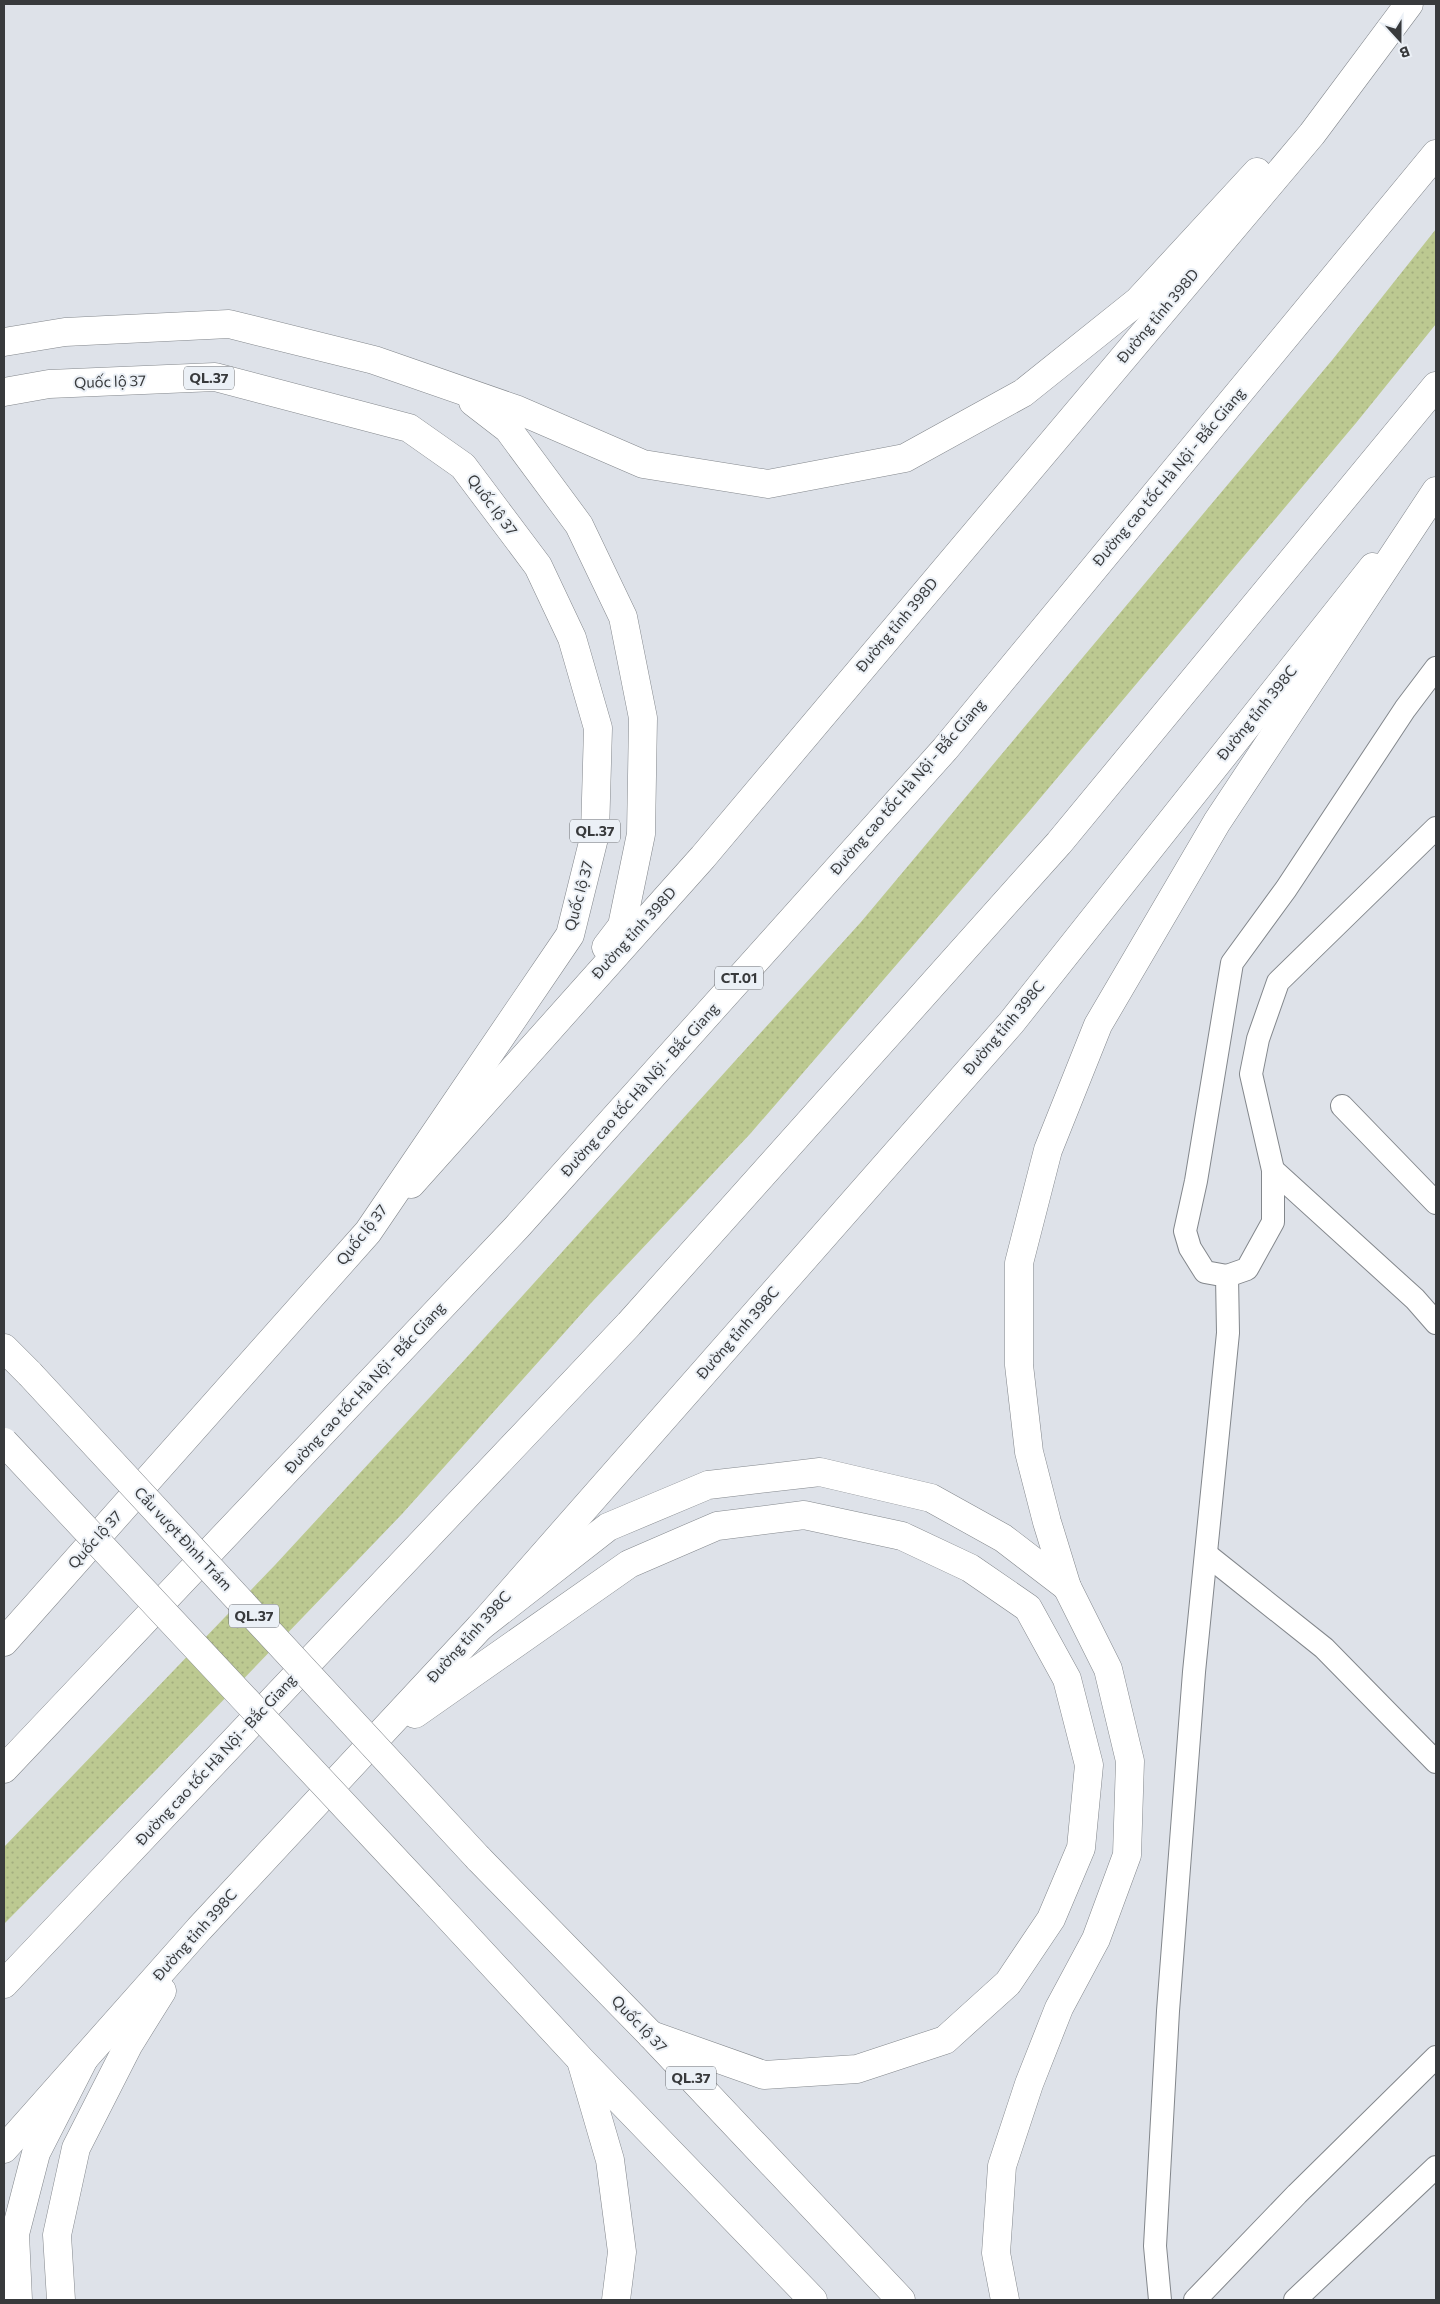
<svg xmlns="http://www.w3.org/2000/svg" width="1440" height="2304" font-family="Commissioner,sans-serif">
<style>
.grass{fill:url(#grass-dots)}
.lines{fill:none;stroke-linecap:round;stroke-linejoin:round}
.service-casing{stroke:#83878c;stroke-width:24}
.secondary-casing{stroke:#83878c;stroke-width:29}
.trunk-casing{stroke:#83878c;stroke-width:29}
.motorway-casing{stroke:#83878c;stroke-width:29}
.service{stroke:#fff;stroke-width:22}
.secondary{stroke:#fff;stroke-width:28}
.trunk{stroke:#fff;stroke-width:28}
.motorway{stroke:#fff;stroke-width:28}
.secondary-bridge-casing{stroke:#83878c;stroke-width:29;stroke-linecap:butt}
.trunk-bridge-casing{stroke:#83878c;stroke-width:29;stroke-linecap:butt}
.secondary-bridge{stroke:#fff;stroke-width:28}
.trunk-bridge{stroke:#fff;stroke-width:28}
.labels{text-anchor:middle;stroke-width:4;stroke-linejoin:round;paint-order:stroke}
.shield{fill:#ebf0f6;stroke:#6e7174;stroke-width:1}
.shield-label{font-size:14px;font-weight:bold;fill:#383a3c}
.street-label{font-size:15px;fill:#383a3c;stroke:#ebf0f6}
</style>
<defs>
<pattern id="grass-dots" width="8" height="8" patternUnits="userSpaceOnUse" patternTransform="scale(1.25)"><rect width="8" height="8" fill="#bcc991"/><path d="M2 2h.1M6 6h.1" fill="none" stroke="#a2ad7e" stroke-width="1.8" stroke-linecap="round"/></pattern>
</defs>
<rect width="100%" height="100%" fill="#dee2e9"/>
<path class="grass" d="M1436,229V324L1356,423L1026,815L750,1134L591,1303L402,1514L157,1769L4,1924V1847L275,1565L467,1357L861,922L1333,359Z"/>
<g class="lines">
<defs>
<g id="service">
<path d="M1342,1106L1436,1203"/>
<path d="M1273,1170L1415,1299L1436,1323"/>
<path d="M1227,1276L1247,1269L1273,1222V1170L1251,1074L1258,1039L1278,982L1436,828"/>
<path d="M1206,1554L1324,1648L1436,1762"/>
<path d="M1160,2300L1155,2246L1168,2011L1194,1672L1228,1333L1227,1276L1205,1272L1190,1248L1185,1231L1196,1181L1232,963L1286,889L1405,709L1436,668"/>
<path d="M1195,2300L1297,2194L1436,2057"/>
<path d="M1295,2300L1436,2167"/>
</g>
<g id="secondary">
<path d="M4,342L65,332L229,324L374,360L518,410L643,464L768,484L905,458L1023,393L1138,301L1257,172"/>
<path d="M473,402L508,429L579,525L623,617L643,718L641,834L622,926L606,947"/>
<path d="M411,1184L703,857L1312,134L1409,4"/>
<path d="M415,1714L629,1564L717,1526L804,1515L902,1536L970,1568L1028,1608L1067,1679L1089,1765L1081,1848L1051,1919L1008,1983L945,2040L857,2069L764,2075L651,2035"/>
<path d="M430,1897L581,2060L813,2300"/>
<path d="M582,2064L610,2160L622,2252L616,2300"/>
<path d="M4,2149L199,1929L480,1627L1011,1023L1373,567"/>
<path d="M61,2300L57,2235L76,2148L129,2044L162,1991"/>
</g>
<g id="trunk">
<path d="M4,392L49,384L215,377L409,428L463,466L538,566L572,638L598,728L595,834L570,935L368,1232L4,1642"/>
<path d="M4,1348L30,1374"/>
<path d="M480,1627L608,1527L708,1485L820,1472L931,1498L1003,1538L1067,1587"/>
<path d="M478,1858L651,2035L901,2300"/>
<path d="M18,2300L15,2234L36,2153L84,2059"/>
<path d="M1005,2300L996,2253L1002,2166L1029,2084L1059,2008L1096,1939L1127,1855L1130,1761L1108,1669L1067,1587L1047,1522L1029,1452L1019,1365V1263L1048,1150L1098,1025L1217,822L1436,491"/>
</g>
<g id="motorway">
<path d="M4,1769L517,1227L945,749L1436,154"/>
<path d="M4,1984L629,1324L1059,843L1436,386"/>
</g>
</defs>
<use href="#service" class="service-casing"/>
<use href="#secondary" class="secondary-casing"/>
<use href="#trunk" class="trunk-casing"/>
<use href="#motorway" class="motorway-casing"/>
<use href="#service" class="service"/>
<use href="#secondary" class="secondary"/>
<use href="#trunk" class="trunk"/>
<use href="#motorway" class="motorway"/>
<defs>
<path id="secondary-bridge" d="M4,1442L430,1897"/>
<path id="trunk-bridge" d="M30,1374L478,1858"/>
</defs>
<use href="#secondary-bridge" class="secondary-bridge-casing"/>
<use href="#trunk-bridge" class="trunk-bridge-casing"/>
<use href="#secondary-bridge" class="secondary-bridge"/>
<use href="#trunk-bridge" class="trunk-bridge"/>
</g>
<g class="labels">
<g class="shield">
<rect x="184" y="366.5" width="50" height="23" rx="4"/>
<rect x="570" y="819.5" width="50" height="23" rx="4"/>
<rect x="715" y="966.5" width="48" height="23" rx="4"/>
<rect x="229" y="1604.5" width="50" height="23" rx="4"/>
<rect x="666" y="2066.5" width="50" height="23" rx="4"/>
</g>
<g class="shield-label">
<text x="209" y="383">QL.37</text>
<text x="595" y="836">QL.37</text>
<text x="739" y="983">CT.01</text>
<text x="254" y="1621">QL.37</text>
<text x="691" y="2083">QL.37</text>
</g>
<g class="street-label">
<text transform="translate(1158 316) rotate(-50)" y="5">Đường tỉnh 398D</text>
<text transform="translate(110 382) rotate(-2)" y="5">Quốc lộ 37</text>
<text transform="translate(1169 477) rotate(-50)" y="5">Đường cao tốc Hà Nội - Bắc Giang</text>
<text transform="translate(492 505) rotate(53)" y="5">Quốc lộ 37</text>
<text transform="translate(897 625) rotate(-50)" y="5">Đường tỉnh 398D</text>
<text transform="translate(1257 713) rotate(-51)" y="5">Đường tỉnh 398C</text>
<text transform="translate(908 787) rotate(-49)" y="5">Đường cao tốc Hà Nội - Bắc Giang</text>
<text transform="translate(579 896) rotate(-75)" y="5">Quốc lộ 37</text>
<text transform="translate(634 933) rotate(-48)" y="5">Đường tỉnh 398D</text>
<text transform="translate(1004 1028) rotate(-50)" y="5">Đường tỉnh 398C</text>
<text transform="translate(640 1090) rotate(-48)" y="5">Đường cao tốc Hà Nội - Bắc Giang</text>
<text transform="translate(362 1235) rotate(-52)" y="5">Quốc lộ 37</text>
<text transform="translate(738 1333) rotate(-49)" y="5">Đường tỉnh 398C</text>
<text transform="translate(365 1388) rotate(-47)" y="5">Đường cao tốc Hà Nội - Bắc Giang</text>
<text transform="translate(183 1539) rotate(47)" y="5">Cầu vượt Đình Trám</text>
<text transform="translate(95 1540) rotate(-48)" y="5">Quốc lộ 37</text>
<text transform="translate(469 1637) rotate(-48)" y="5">Đường tỉnh 398C</text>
<text transform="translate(216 1760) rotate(-47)" y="5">Đường cao tốc Hà Nội - Bắc Giang</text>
<text transform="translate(195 1935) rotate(-48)" y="5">Đường tỉnh 398C</text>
<text transform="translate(639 2024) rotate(46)" y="5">Quốc lộ 37</text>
</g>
</g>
<rect width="1440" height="2304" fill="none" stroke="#383a3c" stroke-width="10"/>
<g transform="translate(1400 40) rotate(159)" stroke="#ebf0f6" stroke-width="4" paint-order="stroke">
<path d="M0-4L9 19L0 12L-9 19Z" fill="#383a3c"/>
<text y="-8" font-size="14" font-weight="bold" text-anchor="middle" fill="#383a3c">B</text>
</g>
</svg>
